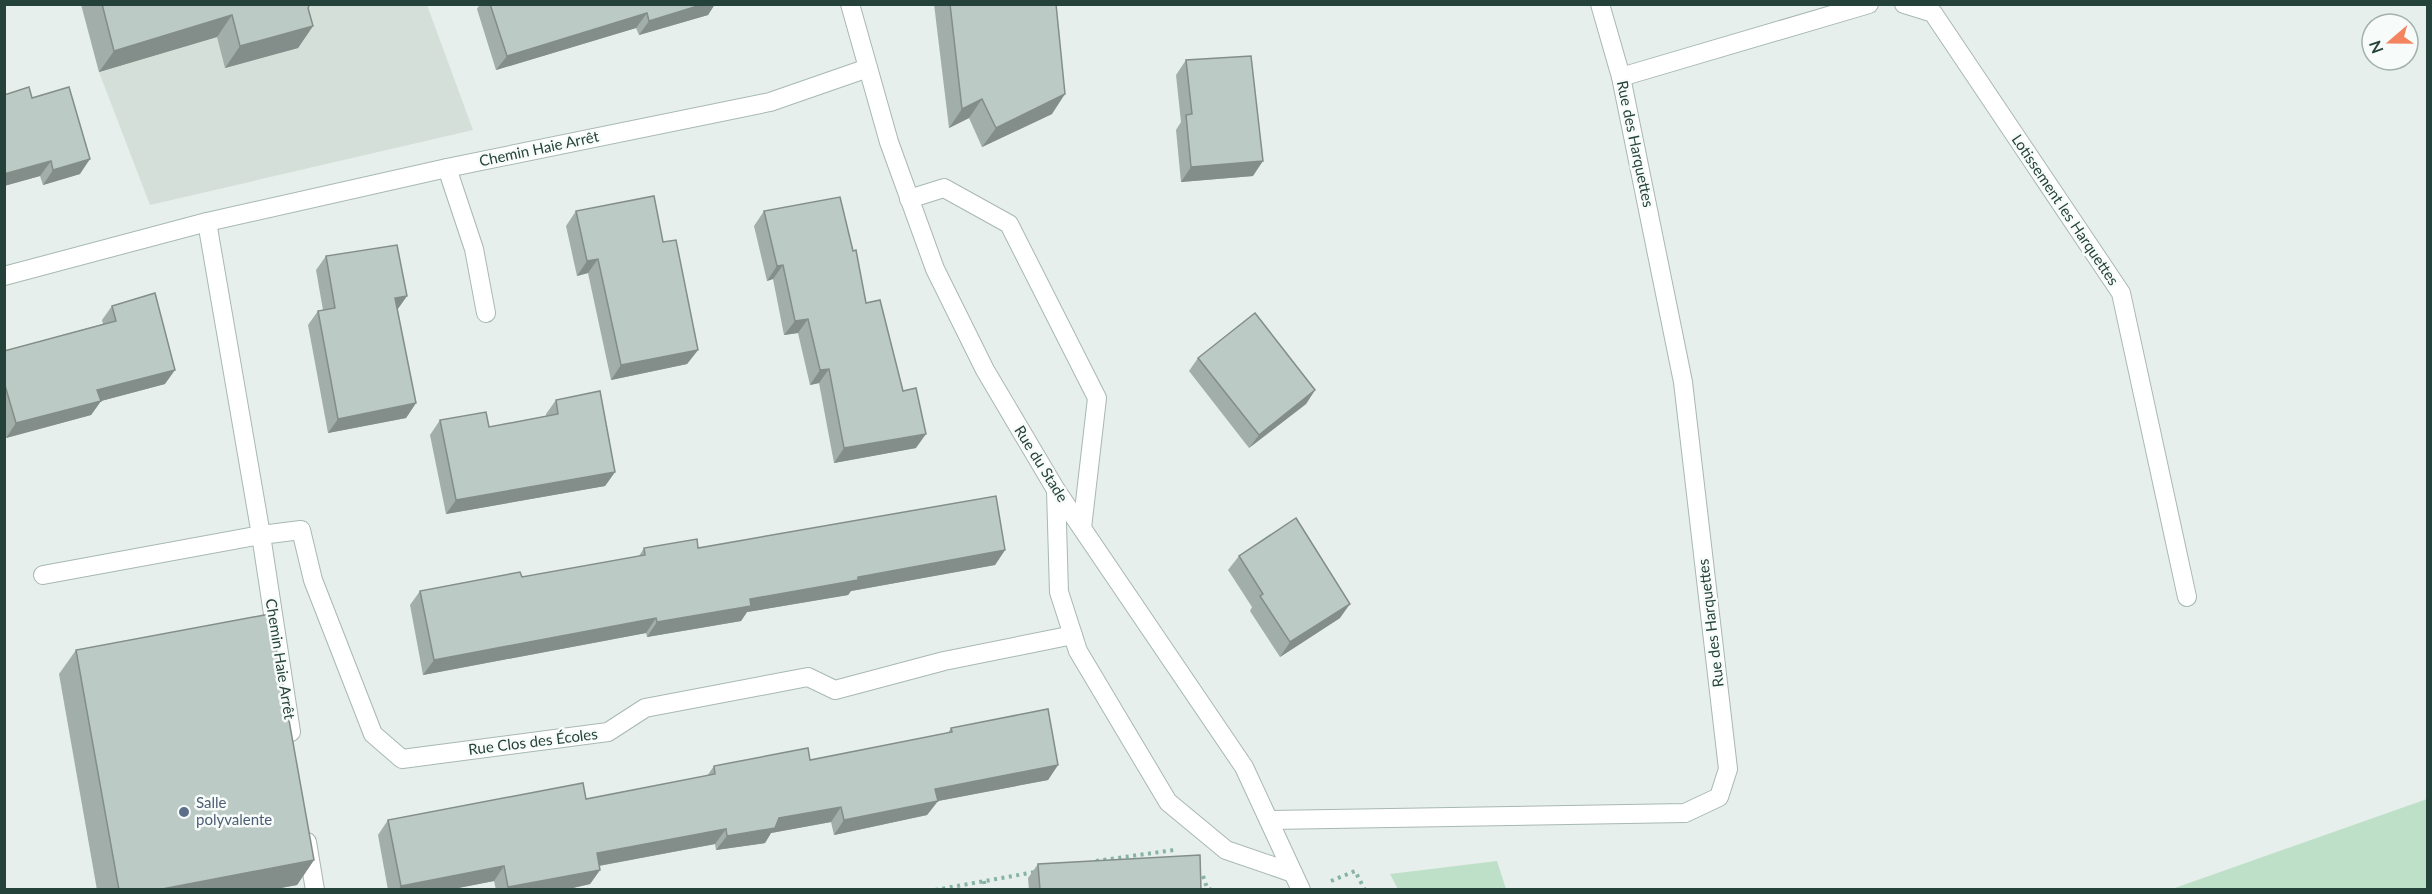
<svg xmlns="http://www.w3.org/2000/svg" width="2432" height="894" font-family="Lato,sans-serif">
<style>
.built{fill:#d4dfda}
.green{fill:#bfe0c8}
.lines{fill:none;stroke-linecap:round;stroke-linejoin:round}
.minor-casing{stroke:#a8b8b2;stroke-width:20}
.path{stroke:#86b3a5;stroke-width:4;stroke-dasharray:3 4.5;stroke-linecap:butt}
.minor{stroke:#fff;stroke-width:18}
.wall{fill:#a1aea9}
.shaded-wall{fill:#838d89}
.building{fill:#bbcac4;stroke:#838d89;stroke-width:1.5}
.service-dot{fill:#5c6f8a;stroke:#f7fbf9;stroke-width:2}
.labels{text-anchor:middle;stroke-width:5;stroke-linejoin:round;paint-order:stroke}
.street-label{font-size:15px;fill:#24423a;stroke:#f7fbf9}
.service-label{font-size:15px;fill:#4e5e75;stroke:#f7fbf9;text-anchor:start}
</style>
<rect width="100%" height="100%" fill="#e6efeb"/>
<path class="built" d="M81,5H427L473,130L150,205L99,72Z"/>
<g class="green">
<path d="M2427,799V889H2172Z"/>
<path d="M1497,861L1506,889H1398L1390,874Z"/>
</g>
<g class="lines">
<defs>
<g id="minor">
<path d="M850,4L889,142L935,269L985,370L1056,490L1244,767L1301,890"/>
<path d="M1904,4L1933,13L2121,293L2187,597"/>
<path d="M1621,77L1869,4"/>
<path d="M447,168L474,249L486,313"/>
<path d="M909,199L944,188L1009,224L1097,398L1082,528"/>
<path d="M4,276L207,222L447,168L770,102L868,68"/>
<path d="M1056,490L1059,592L1078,651L1168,802L1226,850L1293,873"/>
<path d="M43,575L261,535L207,222"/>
<path d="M291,732L261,535L301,530L313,580L373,734L402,759L608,732L645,708L808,677L835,690L944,661L1073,635"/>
<path d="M1269,820L1685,813L1719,797L1728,769L1683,382L1621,77L1600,4"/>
<path d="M307,842L315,890"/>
</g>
</defs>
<use href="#minor" class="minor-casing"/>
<g class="path">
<path d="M1096,861L1174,850"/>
<path d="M1203,876L1207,888L1212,890"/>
<path d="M984,881L985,890"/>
<path d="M1331,881L1355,871L1365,890"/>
<path d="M935,890L1035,872"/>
</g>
<use href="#minor" class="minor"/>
</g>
<g class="wall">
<path d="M81,4H310L308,8L313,26L298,48L225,68L217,37L99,72Z"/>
<path d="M480,4H715L708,15L639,35L636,28L496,70L477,9Z"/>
<path d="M934,4H1056L1052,114L982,147L969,118L949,128Z"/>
<path d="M1186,60L1253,176L1181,182L1176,130L1181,122L1176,75Z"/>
<path d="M4,95L32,98L80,174L43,185L40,176L4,186Z"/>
<path d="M576,211L663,242L698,350L687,364L611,380L588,273L577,276L566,226Z"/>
<path d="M764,211L866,303L916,448L834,463L819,383L810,385L798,333L784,335L773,279L767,281L754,226Z"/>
<path d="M326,256L407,296L397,310L416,403L406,418L328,433L308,325L318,311L323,310L316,270Z"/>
<path d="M112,306L165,384L101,401L91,415L6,438L4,432V351L103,324L102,320Z"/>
<path d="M1198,358L1315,390L1306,404L1249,448L1189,371Z"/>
<path d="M556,400L615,472L605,486L446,514L430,435L440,420L489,427L546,416V414Z"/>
<path d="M644,548H698L1005,550L995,565L851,591L848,595L747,612L741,621L647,637L646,633L423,675L410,605L420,591L522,577L639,556Z"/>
<path d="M1239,556L1340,618L1280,657L1250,611L1252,607L1228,570Z"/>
<path d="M76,650L314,860L297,885L270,890H97L59,674Z"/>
<path d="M951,728L1058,765L1048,780L938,801L927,815L834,835L831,822L771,833L765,843L716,850L715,844L599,866L600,870L590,884L564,890H496L494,881L448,890H388L378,835L388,820L586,799L707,776L714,766L810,760L948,733Z"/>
<path d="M1038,864L1201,890H1029L1028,878Z"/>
</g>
<g class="shaded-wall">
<path d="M704,4H715L708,15L639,35L649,21Z"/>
<path d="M647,13L636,28L496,70L507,56Z"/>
<path d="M232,15L217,37L99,72L114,51Z"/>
<path d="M313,26L298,48L225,68L240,46Z"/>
<path d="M1065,94L1052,114L982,147L996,128Z"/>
<path d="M982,99L969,118L949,128L962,109Z"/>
<path d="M90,159L80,174L43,185L53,170Z"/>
<path d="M51,161L40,176L4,186V174Z"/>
<path d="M1263,161L1253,176L1181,182L1191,167Z"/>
<path d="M598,259L588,273L577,276L587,261Z"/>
<path d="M783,265L773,279L767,281L777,266Z"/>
<path d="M407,296L397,310L395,298Z"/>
<path d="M808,319L798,333L784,335L795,321Z"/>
<path d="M698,350L687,364L611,380L621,365Z"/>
<path d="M829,369L819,383L810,385L820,370Z"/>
<path d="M175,370L165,384L101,401L91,415L6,438L16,423L97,390Z"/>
<path d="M1315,390L1306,404L1249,448L1259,435Z"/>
<path d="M416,403L406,418L328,433L338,419Z"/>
<path d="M926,434L916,448L834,463L844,448Z"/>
<path d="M615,472L605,486L446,514L456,500Z"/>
<path d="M1005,550L995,565L851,591L848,595L747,612L741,621L647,637L657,622L750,599L858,577Z"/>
<path d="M1350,604L1340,618L1280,657L1290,642Z"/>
<path d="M656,618L646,633L423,675L434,660Z"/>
<path d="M1058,765L1048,780L938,801L927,815L834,835L844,820L935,789Z"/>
<path d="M841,807L831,822L771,833L765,843L716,850L727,836L779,818Z"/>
<path d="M726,829L715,844L587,868L597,853Z"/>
<path d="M314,860L297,885L270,890H157Z"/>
<path d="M504,866L494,881L448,890H398L401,886Z"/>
<path d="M600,870L590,884L564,890H507L508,887Z"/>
</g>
<g class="building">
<path d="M102,4H310L308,8L313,26L240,46L232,15L114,51Z"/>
<path d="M490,4H704L649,21L647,13L507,56Z"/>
<path d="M950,4H1056L1065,94L996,128L982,99L962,109Z"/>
<path d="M1251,56L1263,161L1191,167L1186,115L1192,114L1186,60Z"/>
<path d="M29,87L32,98L69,87L90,159L53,170L51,161L4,174V95Z"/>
<path d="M654,196L663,242L676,240L698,350L621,365L598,259L587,261L576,211Z"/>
<path d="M840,197L853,251L856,250L866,303L880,300L903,391L916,388L926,434L844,448L829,369L820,370L808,319L795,321L783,265L777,266L764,211Z"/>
<path d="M397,245L407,296L395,298L416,403L338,419L318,311L335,308L326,256Z"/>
<path d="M155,293L175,370L97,390L101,401L16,423L4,382V351L116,321L112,306Z"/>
<path d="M1255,313L1315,390L1259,435L1198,358Z"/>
<path d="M600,391L615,472L456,500L440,420L486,412L489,427L558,414L556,400Z"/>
<path d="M996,496L1005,550L858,577V580L750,599L751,606L657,622L656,618L434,660L420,591L520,572L522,577L645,555L644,548L697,539L698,548Z"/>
<path d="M1296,518L1350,604L1290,642L1260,596L1263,594L1239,556Z"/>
<path d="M270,614L314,860L157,890H119L76,650Z"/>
<path d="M1048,709L1058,765L935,789L938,801L844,820L841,807L779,818L775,828L727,836L726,829L597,853L600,870L508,887L504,866L401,886L388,820L583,783L586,799L715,774L714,766L808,748L810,760L952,732L951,728Z"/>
<path d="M1200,855L1201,890H1040L1038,864Z"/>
</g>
<circle class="service-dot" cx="184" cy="812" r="6"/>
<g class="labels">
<g class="street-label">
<text transform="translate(1635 144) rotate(78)" y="5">Rue des Harquettes</text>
<text transform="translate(539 149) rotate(-12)" y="5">Chemin Haie Arrêt</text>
<text transform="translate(2065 210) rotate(56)" y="5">Lotissement les Harquettes</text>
<text transform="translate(1041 464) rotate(58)" y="5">Rue du Stade</text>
<text transform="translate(1711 623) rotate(-97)" y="5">Rue des Harquettes</text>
<text transform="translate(280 659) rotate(81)" y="5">Chemin Haie Arrêt</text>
<text transform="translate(533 742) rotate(-7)" y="5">Rue Clos des Écoles</text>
</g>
<g class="service-label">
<text x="196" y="808">Salle<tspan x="196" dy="17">polyvalente</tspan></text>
</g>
</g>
<rect width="2432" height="894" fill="none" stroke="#24423a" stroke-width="12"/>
<g transform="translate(2390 42) rotate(250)"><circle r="28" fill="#f7fbf9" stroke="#a3b1ad" stroke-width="1.5"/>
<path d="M0-4.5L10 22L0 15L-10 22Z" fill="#f4845f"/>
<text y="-9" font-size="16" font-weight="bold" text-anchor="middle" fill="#24423a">N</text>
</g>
</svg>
